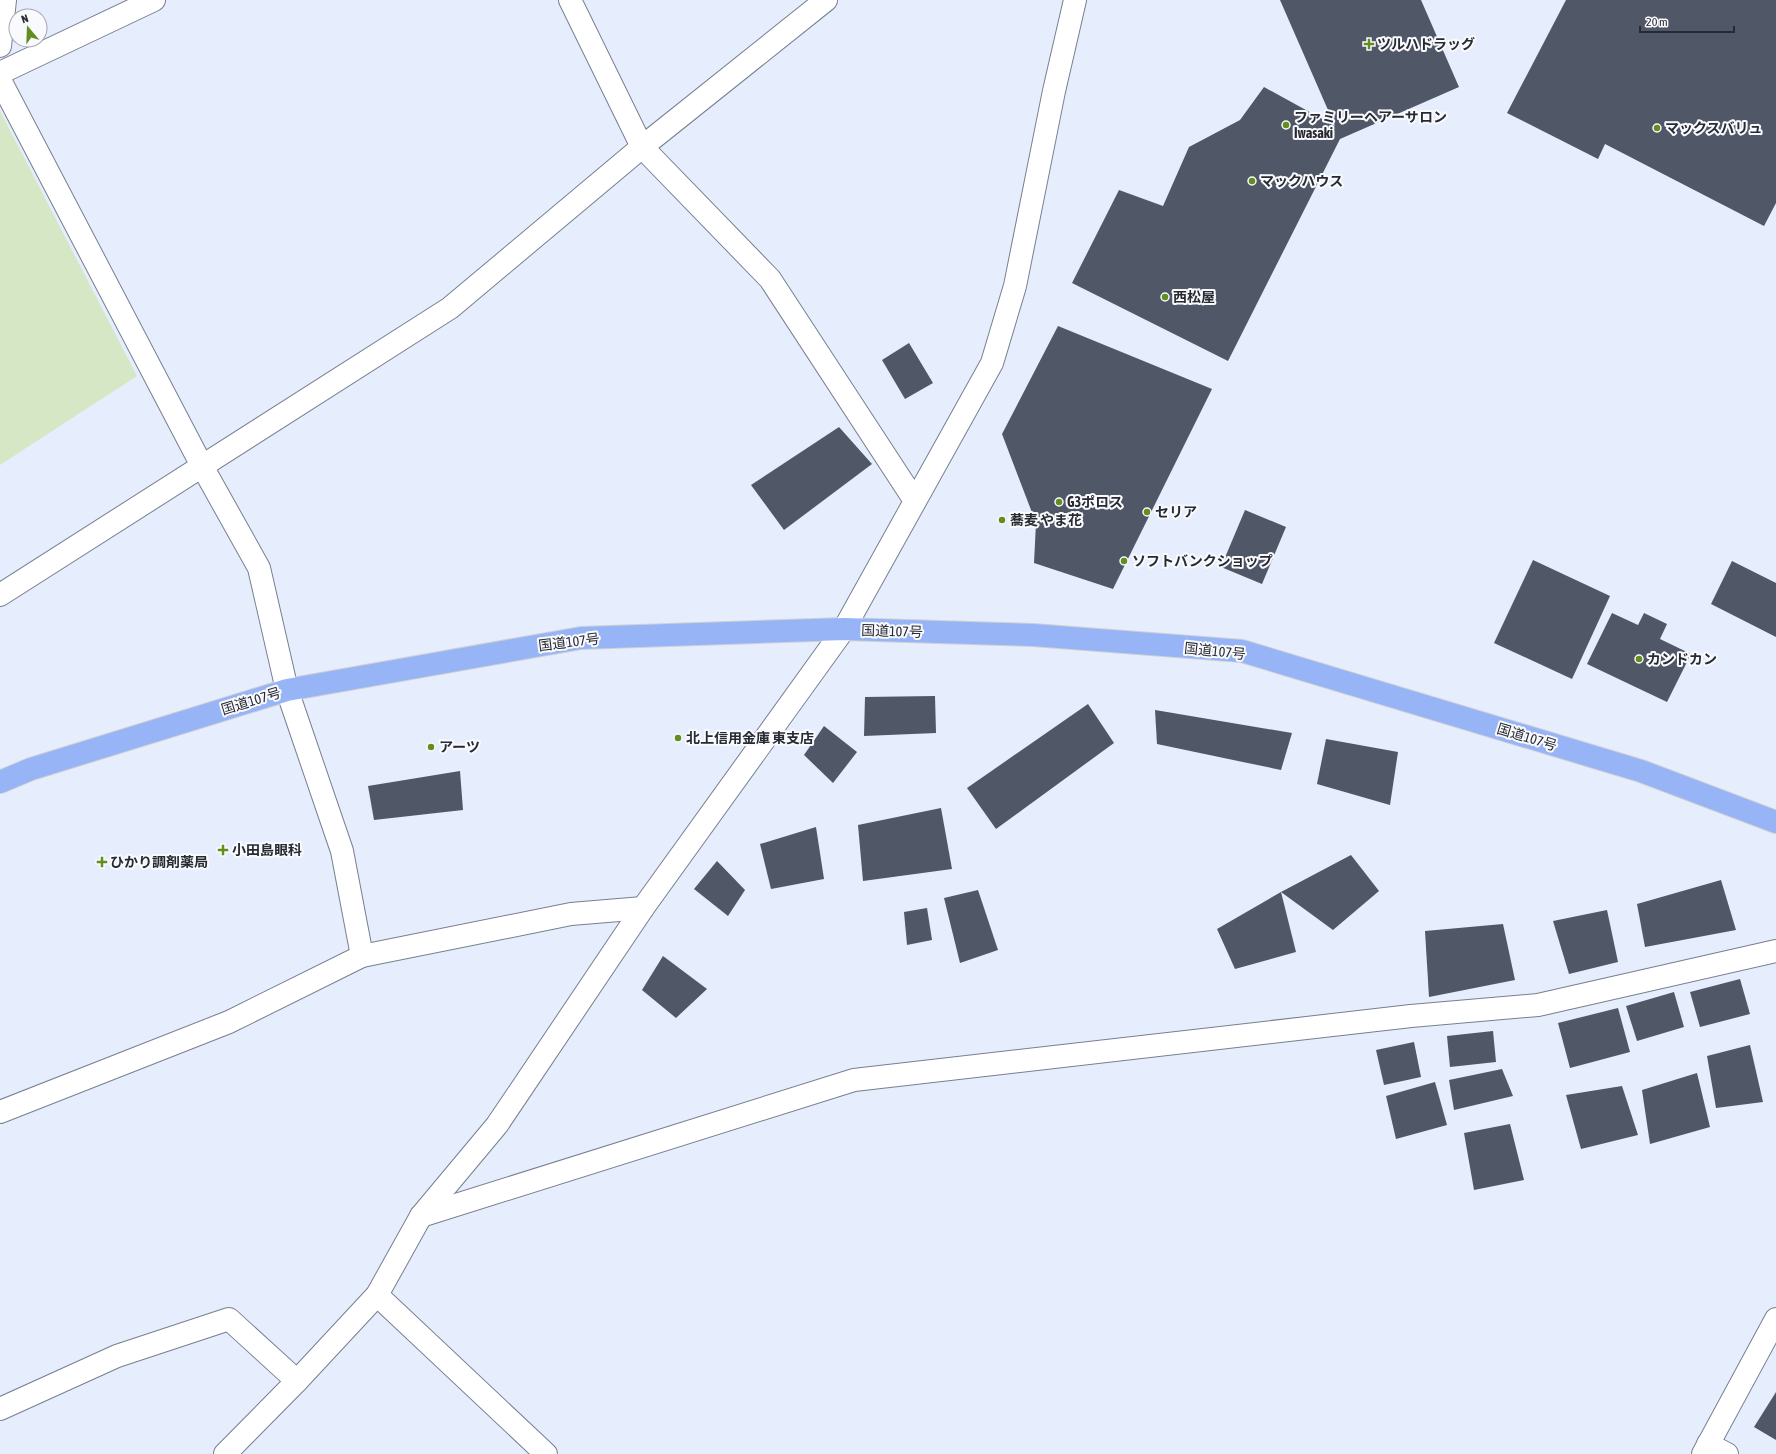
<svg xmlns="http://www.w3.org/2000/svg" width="1776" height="1454" font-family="'Asap Condensed','Noto Sans JP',sans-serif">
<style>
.green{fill:#d6e7c6}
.building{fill:#505767}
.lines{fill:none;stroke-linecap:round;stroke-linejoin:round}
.minor-casing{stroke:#777f90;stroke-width:24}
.highway-casing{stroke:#cfd0d2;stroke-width:24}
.minor{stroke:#fff;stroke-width:22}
.highway{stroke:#96b4f6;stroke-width:22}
.poi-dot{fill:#638e1e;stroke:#f9fafe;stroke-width:1.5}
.labels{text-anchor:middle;stroke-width:4;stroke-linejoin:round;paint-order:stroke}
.poi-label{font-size:14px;font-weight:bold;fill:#272a31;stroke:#f9fafe;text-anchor:start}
.street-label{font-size:14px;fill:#272a31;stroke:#f9fafe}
</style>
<rect width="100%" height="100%" fill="#e6edfd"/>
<path class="green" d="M0,111L137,376L0,465Z"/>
<g class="building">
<path d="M1280,0H1421L1459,87L1340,139L1228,361L1072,283L1119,190L1163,206L1189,147L1240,120L1264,87L1335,126Z"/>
<path d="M1566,0H1776V203L1764,226L1605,144L1598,159L1507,113Z"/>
<path d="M1058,326L1212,389L1113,589L1034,563L1036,523L1002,434Z"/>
<path d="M909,343L933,383L905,399L882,360Z"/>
<path d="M839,427L872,464L784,530L751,485Z"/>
<path d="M1245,510L1286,527L1262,584L1221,567Z"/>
<path d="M1533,560L1610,596L1572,679L1494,643Z"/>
<path d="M1732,561L1776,583V637L1711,604Z"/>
<path d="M1612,613L1638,625L1644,613L1667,624L1660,639L1691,654L1667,702L1587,664Z"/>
<path d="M935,696L936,733L864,736L865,697Z"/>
<path d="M1088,704L1114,743L996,829L967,788Z"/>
<path d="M1155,710L1292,733L1281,770L1157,744Z"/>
<path d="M824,726L857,752L833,783L804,755Z"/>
<path d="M1326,739L1398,752L1390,805L1317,784Z"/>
<path d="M460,771L463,810L374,820L368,786Z"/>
<path d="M941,808L952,869L863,881L858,825Z"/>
<path d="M816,827L824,879L771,889L760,844Z"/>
<path d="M1351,855L1379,891L1333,930L1281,892L1296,952L1235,969L1217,929L1281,892Z"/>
<path d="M717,861L745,890L728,916L694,889Z"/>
<path d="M1721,880L1736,930L1645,947L1637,904Z"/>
<path d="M978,890L998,950L960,963L944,898Z"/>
<path d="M927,908L932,940L907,945L904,912Z"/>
<path d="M1607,910L1618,962L1569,974L1553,921Z"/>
<path d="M1503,924L1515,980L1429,997L1425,931Z"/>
<path d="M663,956L707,989L676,1018L642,990Z"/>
<path d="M1740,979L1750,1014L1700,1027L1690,992Z"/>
<path d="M1674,992L1684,1027L1637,1041L1626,1006Z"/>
<path d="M1618,1008L1630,1052L1570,1068L1558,1023Z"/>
<path d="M1493,1031L1496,1062L1450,1067L1447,1036Z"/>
<path d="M1414,1042L1421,1077L1384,1085L1376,1050Z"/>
<path d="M1750,1045L1763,1102L1716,1108L1707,1056Z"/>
<path d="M1502,1069L1513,1096L1454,1110L1449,1080Z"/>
<path d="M1697,1073L1710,1127L1650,1144L1642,1090Z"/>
<path d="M1435,1082L1447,1125L1396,1139L1386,1096Z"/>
<path d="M1622,1086L1638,1135L1581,1149L1566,1095Z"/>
<path d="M1510,1124L1524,1180L1474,1190L1464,1133Z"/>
<path d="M1776,1392V1440L1754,1427Z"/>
</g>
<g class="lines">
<defs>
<g id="minor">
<path d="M570,0L642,147L770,279L915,501"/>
<path d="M0,46L5,0"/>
<path d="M0,73L154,0"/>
<path d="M0,80L202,466L259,568L287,690L342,851L362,956"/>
<path d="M0,595L450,308L642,147L826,0"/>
<path d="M0,1112L229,1022L362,956L571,914L643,908"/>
<path d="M421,1216L854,1080L1411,1016L1538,1005L1776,951"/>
<path d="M377,1295L546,1454"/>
<path d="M0,1409L117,1356L229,1319L297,1381"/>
<path d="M1708,1444L1727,1454"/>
<path d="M225,1454L297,1381L377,1295L421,1216L497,1125L643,908L844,629L992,363L1015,286L1054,91L1075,0"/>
<path d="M1703,1454L1776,1319"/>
</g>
<path id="highway" d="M0,782L31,769L287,690L581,638L844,629L1033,635L1242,651L1641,771L1776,822"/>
</defs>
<use href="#minor" class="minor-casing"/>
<use href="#highway" class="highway-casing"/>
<use href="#minor" class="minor"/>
<use href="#highway" class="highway"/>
</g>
<g class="poi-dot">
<path d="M1367 38h4v4h4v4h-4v4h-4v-4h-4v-4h4z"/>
<circle cx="1286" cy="125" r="4"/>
<circle cx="1657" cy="128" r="4"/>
<circle cx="1252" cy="181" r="4"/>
<circle cx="1165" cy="297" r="4"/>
<circle cx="1059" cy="502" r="4"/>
<circle cx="1147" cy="512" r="4"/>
<circle cx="1002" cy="520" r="4"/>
<circle cx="1124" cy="561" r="4"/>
<circle cx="1639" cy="659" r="4"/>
<circle cx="678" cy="738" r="4"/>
<circle cx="431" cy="747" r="4"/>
<path d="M221 844h4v4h4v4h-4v4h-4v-4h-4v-4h4z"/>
<path d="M100 856h4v4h4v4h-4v4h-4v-4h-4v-4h4z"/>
</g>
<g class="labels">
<g class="poi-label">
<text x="1377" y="49">ツルハドラッグ</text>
<text x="1294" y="122">ファミリーヘアーサロン<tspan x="1294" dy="16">Iwasaki</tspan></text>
<text x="1665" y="133">マックスバリュ</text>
<text x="1260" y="186">マックハウス</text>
<text x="1173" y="302">西松屋</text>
<text x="1067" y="507">G3ポロス</text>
<text x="1155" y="517">セリア</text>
<text x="1010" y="525">蕎麦 やま花</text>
<text x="1132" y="566">ソフトバンクショップ</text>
<text x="1647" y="664">カンドカン</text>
<text x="686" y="743">北上信用金庫 東支店</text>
<text x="439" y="752">アーツ</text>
<text x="232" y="855">小田島眼科</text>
<text x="110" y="867">ひかり調剤薬局</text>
</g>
<g class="street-label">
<text transform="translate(892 631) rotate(2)" y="5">国道107号</text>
<text transform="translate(569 642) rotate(-7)" y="5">国道107号</text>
<text transform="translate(1215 651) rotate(6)" y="5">国道107号</text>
<text transform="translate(251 701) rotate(-17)" y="5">国道107号</text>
<text transform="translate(1527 737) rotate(17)" y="5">国道107号</text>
</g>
</g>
<g transform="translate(28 28) rotate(341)"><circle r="19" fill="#f9fafe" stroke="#a5a7ac"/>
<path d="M0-3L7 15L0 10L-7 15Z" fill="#638e1e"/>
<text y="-6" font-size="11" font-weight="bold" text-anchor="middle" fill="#272a31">N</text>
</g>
<path d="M1640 26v6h94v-6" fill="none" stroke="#272a31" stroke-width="2"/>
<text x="1646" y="26" font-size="12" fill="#272a31" stroke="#f9fafe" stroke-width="3" paint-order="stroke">20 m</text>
</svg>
